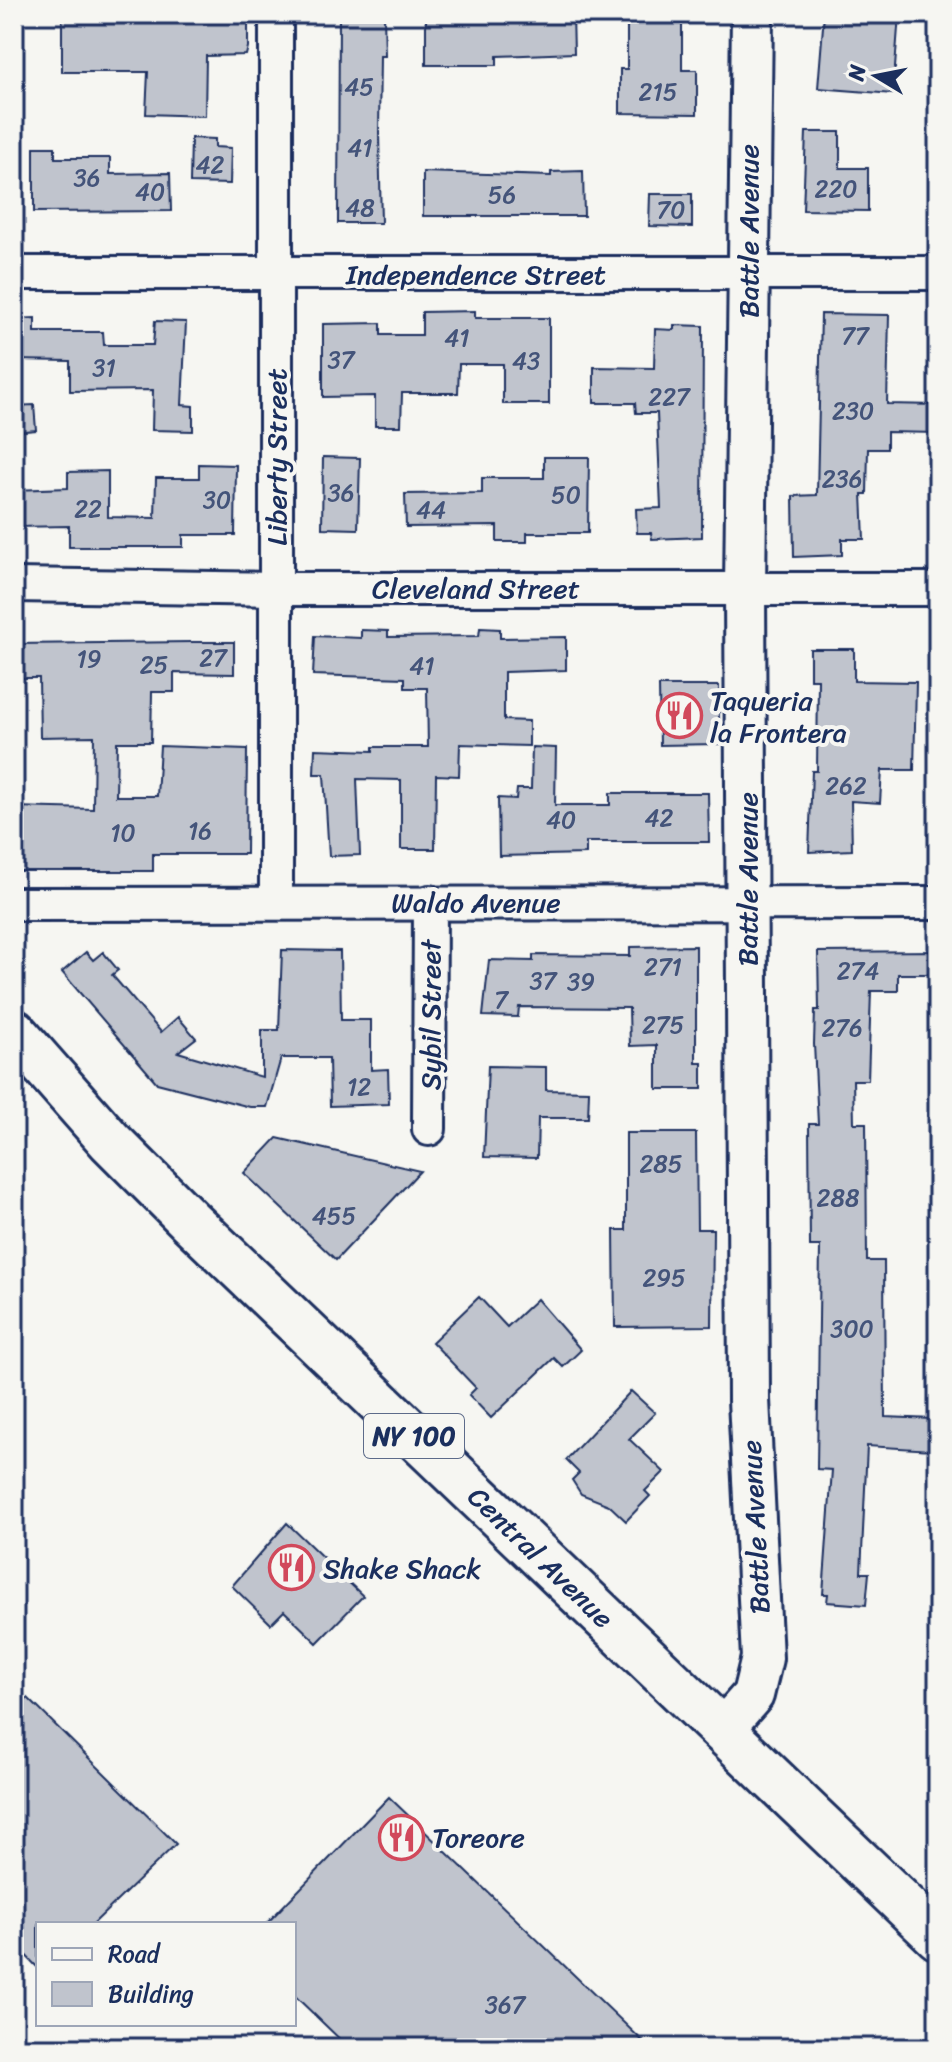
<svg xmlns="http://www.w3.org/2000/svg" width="952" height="2062" font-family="Sriracha,sans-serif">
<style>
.building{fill:#c0c4cd;stroke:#1b2f5e;stroke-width:2}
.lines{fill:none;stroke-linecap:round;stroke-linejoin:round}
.minor-casing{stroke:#1b2f5e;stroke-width:38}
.tertiary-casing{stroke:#1b2f5e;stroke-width:46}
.primary-casing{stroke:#1b2f5e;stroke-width:50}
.minor{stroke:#f6f6f2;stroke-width:32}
.tertiary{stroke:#f6f6f2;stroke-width:40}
.primary{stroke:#f6f6f2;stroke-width:44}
.labels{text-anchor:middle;stroke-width:8;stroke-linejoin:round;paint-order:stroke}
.number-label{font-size:24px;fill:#44547a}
.shield{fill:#f6f6f2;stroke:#5d6b8a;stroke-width:2}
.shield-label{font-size:26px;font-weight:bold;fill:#1b2f5e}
.street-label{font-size:28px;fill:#1b2f5e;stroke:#f6f6f2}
.poi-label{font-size:28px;fill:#1b2f5e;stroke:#f6f6f2;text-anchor:start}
</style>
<rect width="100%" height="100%" fill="#f6f6f2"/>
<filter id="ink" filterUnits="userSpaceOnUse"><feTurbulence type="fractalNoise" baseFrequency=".0125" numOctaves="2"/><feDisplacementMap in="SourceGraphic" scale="16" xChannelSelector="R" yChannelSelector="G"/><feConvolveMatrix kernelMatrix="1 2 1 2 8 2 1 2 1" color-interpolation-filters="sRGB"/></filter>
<g filter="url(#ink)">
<g class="building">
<path d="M62,14H248V47L246,55L206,56L205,116L146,114L148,72H62Z"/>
<path d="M339,14H384L385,56H380L379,132L381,223H338Z"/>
<path d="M491,14H573L574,53L497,56V65H426V19L491,18Z"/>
<path d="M627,14H682V70H697V114L620,113V69H627Z"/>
<path d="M824,14H899L893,94L818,88Z"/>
<path d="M806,132H840V168H868V211L803,210Z"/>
<path d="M191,138L215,139V147L231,148L230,184L190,183Z"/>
<path d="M34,147H55V158H110V174L170,173L171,211L34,212Z"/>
<path d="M583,171L584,216H423V172L551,176V172Z"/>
<path d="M650,194H692V227L649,226Z"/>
<path d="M475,311V318H549V404H503V364H459L458,393H402L401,426H375V396L323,397V324L381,323V335H422V312Z"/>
<path d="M821,314L889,315L887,404L938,405V433L887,432V449H868L867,494H862L864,539H842V555L794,557L793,496L817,495Z"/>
<path d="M35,318V332H103L104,345H153L155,321L186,322L182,405L193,406V431L152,430L153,390L70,391V361L14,360V319Z"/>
<path d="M674,325L703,326L702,537L652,539L651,533H637L636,509L661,508L657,413H636L635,403H594V367L654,368L655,329L674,330Z"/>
<path d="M34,405L36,430L14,432V406Z"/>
<path d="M323,457L360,458L358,529L322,528Z"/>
<path d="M544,457H589L588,533H527V542H497V526L406,527L405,494L482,493V478H544Z"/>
<path d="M199,464L236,465L235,535H183V547H69V526L14,527V490L68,488V472L108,471V517L155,518L156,478H199Z"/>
<path d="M480,628L500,629V638L566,637V670L504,672V720L529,721V746L460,744L459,776L436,775L435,849H401V780L357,779L360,855L329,856L324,774H314L315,749L373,751V747H428L427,688H405V678L313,675L315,636L361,638V630L388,631V637L479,636Z"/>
<path d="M193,642H234V674L174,673V692H152L151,742H117L116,796H157L160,746L247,749L246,854H153V871H14V807L93,809L94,736L40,737L39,678H14V644Z"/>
<path d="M810,649H854V681L916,682L914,770H882L880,803L851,801L852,850L809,852L812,771H817L818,679H810Z"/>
<path d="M659,686H719V744L660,745Z"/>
<path d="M532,747L556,748L555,805H610V793H708L709,842H586V854L499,856L498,798L516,799L517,789H531Z"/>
<path d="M696,946V1063H702V1089H657V1045L630,1046L629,1008L519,1007L518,1017L483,1016L489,960L533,961V955L630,956V947Z"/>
<path d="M282,950L340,951L341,1020H371V1070L388,1069L389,1104L330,1106L329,1058H281L267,1107H250L157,1083L62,972L86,952L93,960L103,952L118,970L112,975L161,1032L178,1017L196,1038L178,1052L262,1077V1030H279Z"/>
<path d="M938,951V974H898V991H871L868,1080H853L854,1123H866L867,1261H884L885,1417L933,1419L932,1450L867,1446L861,1573H869L866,1605L827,1602L828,1594H823L832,1470L817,1469L820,1246H810L809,1124H818L814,1044L815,1010H819L818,952Z"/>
<path d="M488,1066L546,1067V1090L589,1091L588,1118H538L537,1158L484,1157Z"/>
<path d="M626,1133H696L697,1229H713L712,1326L615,1327L614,1230H626Z"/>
<path d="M277,1138L420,1171L336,1260L244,1173Z"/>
<path d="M479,1297L507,1327L537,1299L581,1350L563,1367L554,1358L491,1418L469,1395L476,1388L432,1342Z"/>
<path d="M631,1391L655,1413L629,1439L664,1472L645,1491L650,1496L626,1521L609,1505L581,1494L572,1480L579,1473L566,1460Z"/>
<path d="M287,1523L363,1596L317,1643L284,1611L271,1624L232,1586Z"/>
<path d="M28,1698L176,1844L93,1924H38V1968L14,1943V1711Z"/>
<path d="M389,1797L650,2048H349L294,1995V1924H266Z"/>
</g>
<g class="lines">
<defs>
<g id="minor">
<path d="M14,273H938"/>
<path d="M14,585L276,589H938"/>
<path d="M276,901V14"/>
<path d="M14,904L938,903"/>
<path d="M429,1129L430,902"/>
</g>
<path id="tertiary" d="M722,1730L753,1695L762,1658L749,1400L745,587L752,14"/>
<path id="primary" d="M14,1032L110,1141L190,1221L938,1937"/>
</defs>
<use href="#minor" class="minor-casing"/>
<use href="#tertiary" class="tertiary-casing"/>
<use href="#primary" class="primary-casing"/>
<use href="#minor" class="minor"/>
<use href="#tertiary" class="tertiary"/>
<use href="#primary" class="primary"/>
</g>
</g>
<defs>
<symbol id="restaurant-ring" viewBox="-11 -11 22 22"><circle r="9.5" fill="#f6f6f2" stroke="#d1495b" stroke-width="1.5"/><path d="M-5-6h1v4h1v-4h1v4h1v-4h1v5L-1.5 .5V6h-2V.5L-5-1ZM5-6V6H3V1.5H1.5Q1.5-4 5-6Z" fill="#d1495b"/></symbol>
</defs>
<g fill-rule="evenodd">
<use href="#restaurant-ring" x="654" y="690" width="51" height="51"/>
<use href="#restaurant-ring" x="266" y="1542" width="51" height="51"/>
<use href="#restaurant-ring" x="376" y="1812" width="51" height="51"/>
</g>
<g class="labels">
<g class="number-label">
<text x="359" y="95">45</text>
<text x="658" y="100">215</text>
<text x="360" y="156">41</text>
<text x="210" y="173">42</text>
<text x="87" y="186">36</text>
<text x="836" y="197">220</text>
<text x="150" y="200">40</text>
<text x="502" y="203">56</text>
<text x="360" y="216">48</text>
<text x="671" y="218">70</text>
<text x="855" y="344">77</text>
<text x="457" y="346">41</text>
<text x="341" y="368">37</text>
<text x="526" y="369">43</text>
<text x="104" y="376">31</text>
<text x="669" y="405">227</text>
<text x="853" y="419">230</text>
<text x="842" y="487">236</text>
<text x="341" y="501">36</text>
<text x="566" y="503">50</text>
<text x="217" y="508">30</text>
<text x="88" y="517">22</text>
<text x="431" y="518">44</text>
<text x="213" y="666">27</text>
<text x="89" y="667">19</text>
<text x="154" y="673">25</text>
<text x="422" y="674">41</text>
<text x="846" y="794">262</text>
<text x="659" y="826">42</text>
<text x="561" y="828">40</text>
<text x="200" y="839">16</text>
<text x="123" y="841">10</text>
<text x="663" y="975">271</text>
<text x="858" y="979">274</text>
<text x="543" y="989">37</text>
<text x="581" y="990">39</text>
<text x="501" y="1008">7</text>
<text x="663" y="1033">275</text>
<text x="842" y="1036">276</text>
<text x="359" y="1095">12</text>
<text x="661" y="1172">285</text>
<text x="838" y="1206">288</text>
<text x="334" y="1224">455</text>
<text x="664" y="1286">295</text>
<text x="852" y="1337">300</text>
<text x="505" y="2013">367</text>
</g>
<rect class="shield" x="364" y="1414" width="100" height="44" rx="6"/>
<g class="shield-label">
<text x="414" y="1445">NY 100</text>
</g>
<g class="street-label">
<text transform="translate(748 231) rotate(-90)" y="10">Battle Avenue</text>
<text x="476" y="284">Independence Street</text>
<text transform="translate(276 457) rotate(-90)" y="10">Liberty Street</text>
<text x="476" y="598">Cleveland Street</text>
<text transform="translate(747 879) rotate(-90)" y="10">Battle Avenue</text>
<text x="476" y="912">Waldo Avenue</text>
<text transform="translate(430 1015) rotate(-90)" y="10">Sybil Street</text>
<text transform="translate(755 1527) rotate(-93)" y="10">Battle Avenue</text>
<text transform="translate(541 1557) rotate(44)" y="10">Central Avenue</text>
</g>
<g class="poi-label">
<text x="710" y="710">Taqueria<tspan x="710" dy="32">la Frontera</tspan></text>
<text x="323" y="1578">Shake Shack</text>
<text x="432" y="1847">Toreore</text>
</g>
</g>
<rect width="952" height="2062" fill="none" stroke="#f6f6f2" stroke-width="48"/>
<rect x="24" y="24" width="904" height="2014" fill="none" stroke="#1b2f5e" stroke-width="3" filter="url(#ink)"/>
<rect x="36" y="1922" width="260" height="104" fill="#f6f6f2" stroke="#9ea6b7" stroke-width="2"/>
<rect x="52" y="1948" width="40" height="12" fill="#f6f6f2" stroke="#9ea6b7" stroke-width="2"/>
<text x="108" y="1962" font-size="24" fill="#1b2f5e">Road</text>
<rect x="52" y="1982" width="40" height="24" fill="#c0c4cd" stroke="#9ea6b7" stroke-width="2"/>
<text x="108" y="2002" font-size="24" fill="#1b2f5e">Building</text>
<g transform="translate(876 76) rotate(280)" stroke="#f6f6f2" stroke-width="6" paint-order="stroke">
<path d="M0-6L14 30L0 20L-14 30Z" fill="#1b2f5e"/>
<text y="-12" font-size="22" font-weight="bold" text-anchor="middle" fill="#1b2f5e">N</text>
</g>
</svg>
